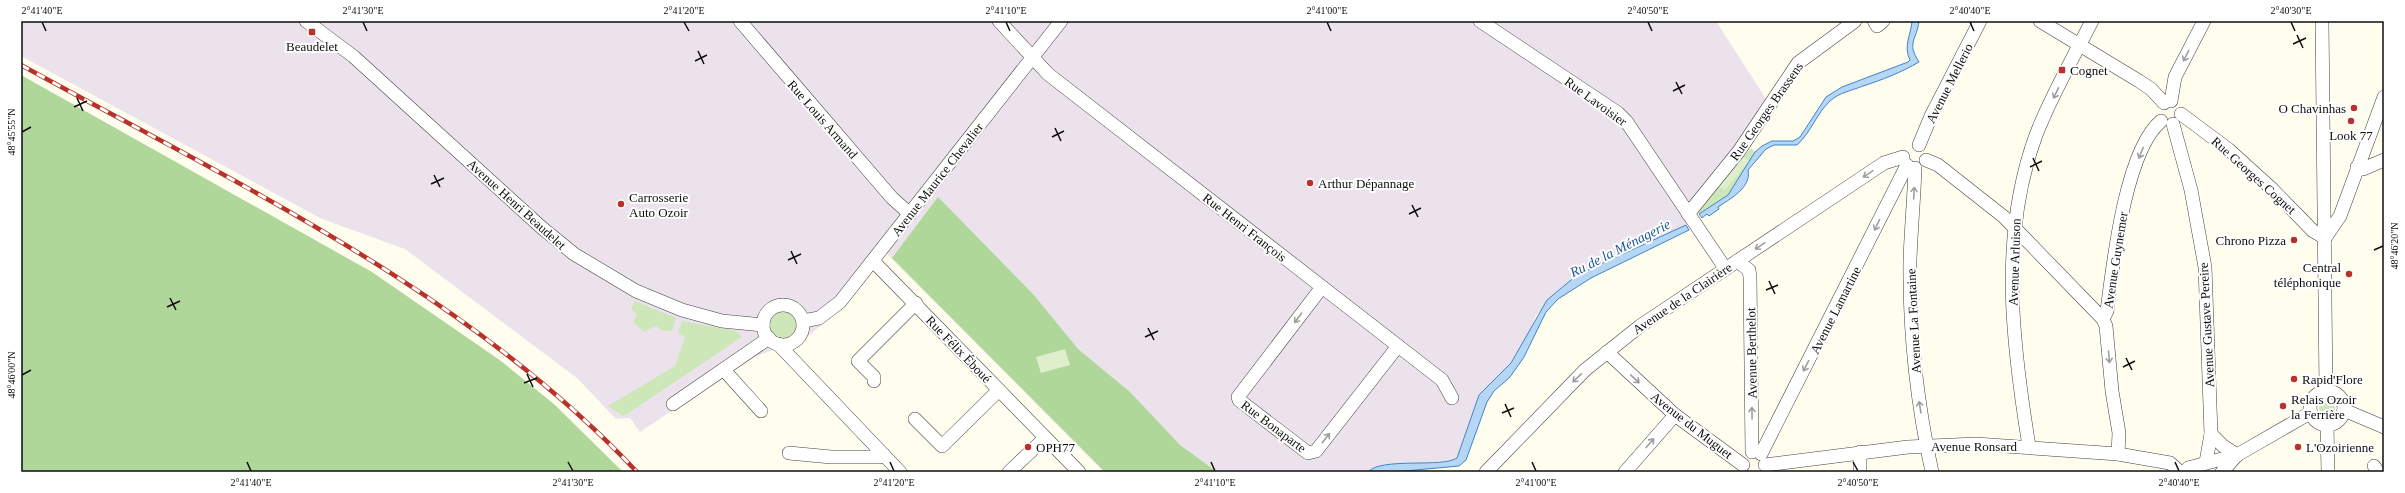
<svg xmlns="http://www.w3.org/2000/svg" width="2405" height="493" font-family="Georgia,serif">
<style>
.industrial{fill:#ece2ec}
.green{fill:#cde7b9}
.forest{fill:#afd799}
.pitch{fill:#dfefcb}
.water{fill:#b5d6f4;stroke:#3f84c8}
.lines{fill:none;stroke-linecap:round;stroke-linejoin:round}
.minor-casing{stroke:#404040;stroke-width:14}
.minor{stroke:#fff;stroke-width:13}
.rail-casing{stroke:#b8322b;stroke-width:4.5}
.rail{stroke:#fff;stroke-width:3;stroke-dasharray:9;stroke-linecap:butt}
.oneway{stroke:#9e9e9e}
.ticks{fill:none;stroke:#0d0d0d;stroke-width:1.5}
.poi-dot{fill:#b8322b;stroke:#fff;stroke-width:1.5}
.labels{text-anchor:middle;stroke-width:4;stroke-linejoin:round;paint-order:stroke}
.poi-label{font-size:13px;fill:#0d0d0d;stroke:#fff;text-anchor:start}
.street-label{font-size:13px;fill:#0d0d0d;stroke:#fff}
.water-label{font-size:14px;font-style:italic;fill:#1c579a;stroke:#fff}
.neatline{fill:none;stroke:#0d0d0d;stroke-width:1.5}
.ticks-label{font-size:10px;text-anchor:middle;fill:#0d0d0d}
</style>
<rect width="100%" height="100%" fill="#fefdee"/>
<path class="industrial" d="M21,21H1716L1766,99L1740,141L1691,204L1686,225L1577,275L1536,315L1530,330L1511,363L1479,395L1458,455L1454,460L1383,466L1371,469L1368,472H1104L886,253L844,306L805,339L753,357L640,432L630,418L616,419L577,378L405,249L322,219L21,56Z"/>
<g class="green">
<path d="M1751,148L1755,152L1728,195L1699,214L1697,212Z"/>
<path d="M635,301L676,318L672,331L660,330L657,325L644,332L633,322L637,314L631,310Z"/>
<circle cx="783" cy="325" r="13"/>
<path d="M682,321L736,331L742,337L627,414L623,416L608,406L675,366L685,337L678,333Z"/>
<circle cx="2327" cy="408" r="8"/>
</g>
<g class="forest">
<path d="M21,75L372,272L501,361L555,405L623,472H21Z"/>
<path d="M938,197L1033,294L1078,349L1130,392L1180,445L1217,472H1105L892,258Z"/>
</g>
<g class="pitch">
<path d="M1743,157L1749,161L1725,190L1719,187Z"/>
<path d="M1065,349L1070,365L1041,373L1036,357Z"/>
</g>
<g class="water">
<path d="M1912,21H1919C1917,40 1906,42 1919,62C1902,72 1882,80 1863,86C1851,91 1840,92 1830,101C1816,114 1812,131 1797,145H1774L1766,149L1748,170C1752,188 1728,200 1718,207L1719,209L1709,216L1707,214L1702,218L1699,214L1728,195L1755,152L1762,146L1772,141H1793L1800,137L1826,97L1842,87L1908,62L1910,60C1903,46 1911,35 1912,21Z"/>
<path d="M1686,225L1689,230L1591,278L1558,299L1546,312L1524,357L1510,377L1494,391L1487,402L1466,460L1459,466L1394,472H1368C1381,457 1442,468 1457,458L1479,395L1511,363L1547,300L1577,275Z"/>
</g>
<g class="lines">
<defs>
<g id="minor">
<path d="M306,21L353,56L541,227L574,254L636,291L682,310L722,321L763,325"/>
<path d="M740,21L892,198L910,214"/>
<path d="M999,21L1048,74L1442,380L1452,398"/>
<path d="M1480,21L1618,113L1626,121L1725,268"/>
<path d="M1874,21L1877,26L1883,21"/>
<path d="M2040,21L2139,81L2151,89L2164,103"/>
<path d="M2322,21L2326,391"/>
<path d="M2171,101L2175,77L2204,21"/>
<path d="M2181,114L2228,149L2271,188L2313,231L2325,238"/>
<path d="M2173,124L2191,190L2205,267L2211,434L2206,462"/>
<path d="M1919,145L1931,116L1980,21"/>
<path d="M1926,160L1938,165L2004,217L2103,319L2106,326L2112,391L2119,433L2118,454"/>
<path d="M2357,167L2363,169L2384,160"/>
<path d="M1915,168C1914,199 1911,229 1910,260C1909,331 1917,403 1932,472"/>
<path d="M1688,214L1739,151L1798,63L1855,21"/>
<path d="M2325,238L2340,216L2384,97"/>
<path d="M873,261L1079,472"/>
<path d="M1737,261L1749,270L1750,277L1752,452"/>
<path d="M1322,287L1238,397L1239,400L1308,453L1316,451L1398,346"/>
<circle cx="783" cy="325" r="20"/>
<path d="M2103,319L2107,311C2113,265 2125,151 2161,121"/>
<path d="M803,321L819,318L840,302L1061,21"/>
<path d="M778,344L900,472"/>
<path d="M1607,352L1675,415L1743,465"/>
<path d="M724,370L761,411"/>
<path d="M874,381V377L858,361L916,303"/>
<circle cx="2327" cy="408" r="17"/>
<path d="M673,404L769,338"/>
<path d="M2344,410L2384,427"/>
<path d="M915,419L942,446L999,390"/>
<path d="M2327,425L2328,472"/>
<path d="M2211,434L2223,446L2237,455"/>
<path d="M2029,446C2012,342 1999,236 2036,135C2051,96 2073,58 2092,21"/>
<path d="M1860,452V472"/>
<path d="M789,453L831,457H880L884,455"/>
<path d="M1761,454L1907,165"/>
<path d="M1765,465L1908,447L1976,444L2118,454L2170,463L2179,471"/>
<path d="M2374,466L2378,472"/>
<path d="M2188,468L2237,455L2310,413"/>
<path d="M1009,472L1045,438"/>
<path d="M1486,472L1585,370L1640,326L1884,163L1903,157"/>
<path d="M1625,472L1675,415"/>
<path d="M2222,472L2237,455"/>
</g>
</defs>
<use href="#minor" class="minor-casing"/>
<use href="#minor" class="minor"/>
<defs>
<path id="rail" d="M21,65C235,183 467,291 637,472"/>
</defs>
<use href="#rail" class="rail-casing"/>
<use href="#rail" class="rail"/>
</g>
<defs><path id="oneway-shaft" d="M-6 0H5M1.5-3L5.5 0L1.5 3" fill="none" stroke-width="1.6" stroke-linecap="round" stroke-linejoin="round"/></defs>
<g class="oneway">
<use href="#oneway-shaft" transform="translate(2186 56) rotate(117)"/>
<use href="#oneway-shaft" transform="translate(2056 93) rotate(116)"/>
<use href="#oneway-shaft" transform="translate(2141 153) rotate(112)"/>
<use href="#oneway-shaft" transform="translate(1868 174) rotate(146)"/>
<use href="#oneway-shaft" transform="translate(1914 193) rotate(-87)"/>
<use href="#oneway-shaft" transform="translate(1877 225) rotate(116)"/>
<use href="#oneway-shaft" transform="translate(1760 246) rotate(146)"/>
<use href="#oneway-shaft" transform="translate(1298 318) rotate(127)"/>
<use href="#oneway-shaft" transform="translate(2109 357) rotate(85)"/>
<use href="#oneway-shaft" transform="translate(1806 366) rotate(117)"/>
<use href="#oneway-shaft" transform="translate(1577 378) rotate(136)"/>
<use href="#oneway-shaft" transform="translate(1635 379) rotate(43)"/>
<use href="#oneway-shaft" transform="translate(1920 407) rotate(-99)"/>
<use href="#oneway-shaft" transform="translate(1752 413) rotate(-91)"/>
<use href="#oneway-shaft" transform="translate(1326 438) rotate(-52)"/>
<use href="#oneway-shaft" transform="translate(1650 443) rotate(-49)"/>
</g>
<path class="ticks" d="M42,22L46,31M363,22L367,31M684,22L689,31M1006,22L1010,31M1327,22L1331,31M1648,22L1652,31M1970,22L1974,31M2291,22L2295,31M2297,35L2303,48M2293,44L2306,38M698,51L704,64M695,61L707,55M1676,82L1682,94M1673,91L1685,85M77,98L83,111M74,107L87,101M1055,128L1061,141M22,132L31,127M1052,137L1064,131M2033,158L2039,171M2030,167L2042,161M434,175L440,187M431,184L444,178M1412,205L1418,217M1409,214L1421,208M2374,250L2383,246M791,251L797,264M788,260L801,254M1769,281L1775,294M1766,290L1778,285M170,298L176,310M167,307L180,301M1148,328L1154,340M1145,337L1158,331M2126,358L2132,370M2123,367L2135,361M527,374L533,387M22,375L31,370M524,383L537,378M1505,404L1511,417M1502,413L1514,408M247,462L251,471M568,462L573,471M890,462L894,471M1211,462L1215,471M1532,462L1536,471M1853,462L1858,471M2175,462L2179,471"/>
<g class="poi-dot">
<rect x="308" y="28" width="8" height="8" rx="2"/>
<rect x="2058" y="66" width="8" height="8" rx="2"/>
<circle cx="2354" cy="108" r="4"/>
<circle cx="2351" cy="121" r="4"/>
<circle cx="1310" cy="183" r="4"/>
<circle cx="621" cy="204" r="4"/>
<circle cx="2294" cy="240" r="4"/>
<circle cx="2349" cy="274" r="4"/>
<circle cx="2294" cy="379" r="4"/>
<circle cx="2283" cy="406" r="4"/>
<circle cx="1028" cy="447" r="4"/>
<circle cx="2298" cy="447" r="4"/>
</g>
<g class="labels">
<g class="poi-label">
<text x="312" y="51" text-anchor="middle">Beaudelet</text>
<text x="2070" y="75">Cognet</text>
<text x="2346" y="113" text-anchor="end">O Chavinhas</text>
<text x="2351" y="140" text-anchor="middle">Look 77</text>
<text x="1318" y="188">Arthur Dépannage</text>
<text x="629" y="202">Carrosserie<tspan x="629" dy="15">Auto Ozoir</tspan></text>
<text x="2286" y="245" text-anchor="end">Chrono Pizza</text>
<text x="2341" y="272" text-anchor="end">Central<tspan x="2341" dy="15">téléphonique</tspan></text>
<text x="2302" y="384">Rapid'Flore</text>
<text x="2291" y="404">Relais Ozoir<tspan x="2291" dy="15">la Ferrière</tspan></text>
<text x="1036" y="452">OPH77</text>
<text x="2306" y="452">L'Ozoirienne</text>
</g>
<g class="street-label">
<text transform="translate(1949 83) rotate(-63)" y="5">Avenue Mellerio</text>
<text transform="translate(1596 101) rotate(36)" y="5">Rue Lavoisier</text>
<text transform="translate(1766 111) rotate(-55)" y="5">Rue Georges Brassens</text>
<text transform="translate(823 119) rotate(49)" y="5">Rue Louis Armand</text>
<text transform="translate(2254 175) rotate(42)" y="5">Rue Georges Cognet</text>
<text transform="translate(937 179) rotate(-52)" y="5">Avenue Maurice Chevalier</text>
<text transform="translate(517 204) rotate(42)" y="5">Avenue Henri Beaudelet</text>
<text transform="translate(1245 227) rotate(38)" y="5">Rue Henri François</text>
<text transform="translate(2115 260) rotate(-81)" y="5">Avenue Guynemer</text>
<text transform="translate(2014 262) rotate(-88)" y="5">Avenue Arluison</text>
<text transform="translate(1682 298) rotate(-34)" y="5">Avenue de la Clairière</text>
<text transform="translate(1835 310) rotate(-63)" y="5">Avenue Lamartine</text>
<text transform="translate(1913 321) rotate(-93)" y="5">Avenue La Fontaine</text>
<text transform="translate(2206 325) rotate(-93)" y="5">Avenue Gustave Pereire</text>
<text transform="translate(959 349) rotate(46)" y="5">Rue Félix Éboué</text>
<text transform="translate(1751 353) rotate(-91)" y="5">Avenue Berthelot</text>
<text transform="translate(1692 425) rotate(38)" y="5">Avenue du Muguet</text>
<text transform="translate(1274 426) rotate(37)" y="5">Rue Bonaparte</text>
<text x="1974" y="451">Avenue Ronsard</text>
</g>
<g class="water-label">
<text transform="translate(1620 248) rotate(-27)" y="5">Ru de la Ménagerie</text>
</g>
</g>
<rect width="2405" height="493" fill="none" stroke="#ffffff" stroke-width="44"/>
<rect x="22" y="22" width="2361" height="449" class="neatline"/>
<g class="ticks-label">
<text x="42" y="14">2°41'40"E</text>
<text x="363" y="14">2°41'30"E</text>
<text x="684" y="14">2°41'20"E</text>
<text x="1006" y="14">2°41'10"E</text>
<text x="1327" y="14">2°41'00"E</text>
<text x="1648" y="14">2°40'50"E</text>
<text x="1970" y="14">2°40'40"E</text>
<text x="2291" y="14">2°40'30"E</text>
<text transform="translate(11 132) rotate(-90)" y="4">48°45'55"N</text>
<text transform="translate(2394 246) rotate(-90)" y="4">48°46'20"N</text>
<text transform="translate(11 375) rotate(-90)" y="4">48°46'00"N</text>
<text x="251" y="486">2°41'40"E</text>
<text x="573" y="486">2°41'30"E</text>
<text x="894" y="486">2°41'20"E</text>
<text x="1215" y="486">2°41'10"E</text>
<text x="1536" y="486">2°41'00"E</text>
<text x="1858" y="486">2°40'50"E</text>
<text x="2179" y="486">2°40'40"E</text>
</g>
</svg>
